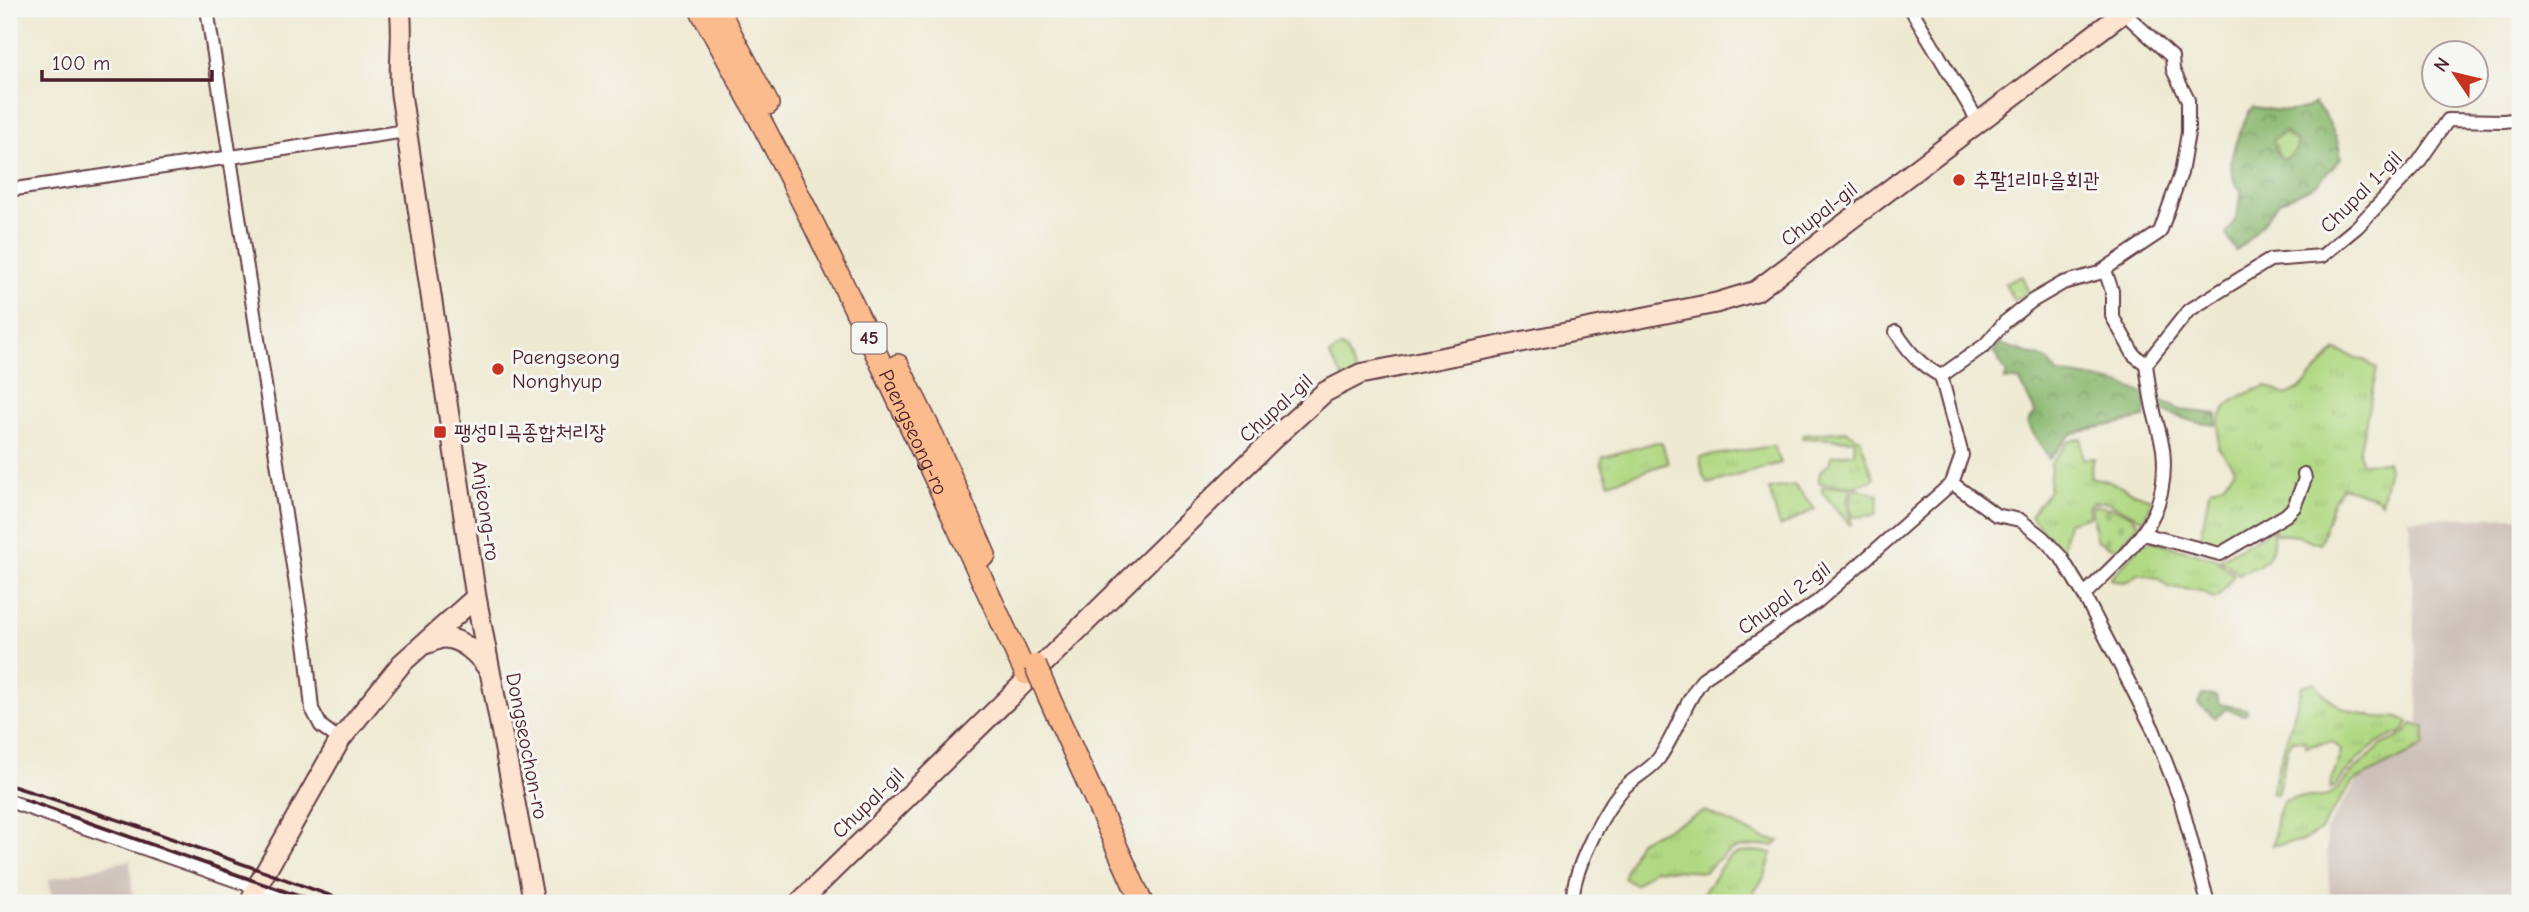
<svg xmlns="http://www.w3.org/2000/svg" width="2529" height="912" viewBox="0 0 2529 912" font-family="'Comic Neue','Poor Story',sans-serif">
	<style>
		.industrial { fill: #cec1ba }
		.grass { fill: url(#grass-tufts); stroke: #7e7c57; stroke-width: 2 }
		.forest { fill: url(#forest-crowns); stroke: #6b6c4e; stroke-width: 2 }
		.cemetery { fill: url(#cemetery-stones); stroke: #7e7c57; stroke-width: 2 }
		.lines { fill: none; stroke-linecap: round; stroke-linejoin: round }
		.street-casing { stroke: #633d44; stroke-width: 16 }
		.secondary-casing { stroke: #633d44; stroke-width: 23 }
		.primary-casing { stroke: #633d44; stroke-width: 24 }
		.street { stroke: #fff; stroke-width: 12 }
		.secondary { stroke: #fde4d1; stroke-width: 19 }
		.primary { stroke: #fbbb8d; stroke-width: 21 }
		.rail { stroke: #4a1f2b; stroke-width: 3.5 }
		.primary-bridge-casing { stroke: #633d44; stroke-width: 24; stroke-linecap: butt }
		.primary-bridge { stroke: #fbbb8d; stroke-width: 21 }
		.poi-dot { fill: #c8321e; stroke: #f6f6f2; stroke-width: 2.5 }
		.labels { text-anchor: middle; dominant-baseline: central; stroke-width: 6; stroke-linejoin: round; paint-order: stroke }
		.shield { fill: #f6f6f2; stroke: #7e6067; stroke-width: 2 }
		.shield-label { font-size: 19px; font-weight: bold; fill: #4a1f2b }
		.poi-label { font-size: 21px; fill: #4a1f2b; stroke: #f6f6f2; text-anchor: start }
		.street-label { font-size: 21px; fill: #4a1f2b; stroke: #f6f6f2 }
	</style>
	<defs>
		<pattern id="grass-tufts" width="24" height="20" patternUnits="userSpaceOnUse" patternTransform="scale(1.75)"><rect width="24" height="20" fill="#b1d983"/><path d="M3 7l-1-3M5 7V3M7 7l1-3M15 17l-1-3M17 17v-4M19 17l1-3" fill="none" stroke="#9aba71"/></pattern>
		<pattern id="forest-crowns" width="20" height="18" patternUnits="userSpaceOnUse" patternTransform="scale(1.75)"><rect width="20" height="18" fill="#8cb971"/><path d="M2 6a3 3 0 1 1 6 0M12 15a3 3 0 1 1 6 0" fill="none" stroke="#74965d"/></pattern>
		<pattern id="cemetery-stones" width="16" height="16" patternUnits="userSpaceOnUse" patternTransform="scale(1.75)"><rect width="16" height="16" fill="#b1d983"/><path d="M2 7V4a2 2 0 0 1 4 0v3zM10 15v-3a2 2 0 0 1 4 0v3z" fill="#9aba71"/></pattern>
	</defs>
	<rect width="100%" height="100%" fill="#f6f6f2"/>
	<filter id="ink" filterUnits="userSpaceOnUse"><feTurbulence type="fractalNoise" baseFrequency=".0143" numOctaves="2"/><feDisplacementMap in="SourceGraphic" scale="14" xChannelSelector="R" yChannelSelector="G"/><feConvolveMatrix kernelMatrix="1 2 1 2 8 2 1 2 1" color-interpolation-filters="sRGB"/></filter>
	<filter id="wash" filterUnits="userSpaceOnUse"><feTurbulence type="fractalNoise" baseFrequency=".00686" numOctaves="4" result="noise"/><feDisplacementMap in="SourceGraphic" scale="28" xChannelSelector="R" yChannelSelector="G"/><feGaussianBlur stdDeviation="1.57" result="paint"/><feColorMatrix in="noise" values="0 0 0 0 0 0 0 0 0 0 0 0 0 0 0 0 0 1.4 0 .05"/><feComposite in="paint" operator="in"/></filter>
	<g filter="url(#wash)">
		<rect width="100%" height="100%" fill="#eee9d1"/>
		<path class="industrial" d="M2520 517V903H2330L2326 830 2360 777 2420 743 2409 519Z
			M130 860 133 903H52L49 879Z"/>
		<path class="grass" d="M2022 276 2029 293 2013 300 2005 283Z
			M1341 347 1345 349 1357 374 1345 380 1329 355Z
			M2336 350 2366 361 2377 369 2359 453 2361 463 2387 462 2389 469 2381 502 2376 497 2342 487 2333 502 2320 544 2298 536 2276 534 2274 526 2220 547 2200 542 2209 492 2212 488C2224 486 2228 479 2235 469L2218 447C2219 438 2218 427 2220 418 2225 399 2252 391 2267 386L2286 395 2300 389Z
			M1846 431 1860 439 1874 479 1857 486 1823 484 1819 482 1820 472 1829 464 1831 456 1854 453 1855 440 1802 438 1803 435Z
			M2081 438 2083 459 2094 458 2090 477 2107 481 2152 500 2144 520 2107 502H2092L2088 507 2090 516 2068 522 2062 551 2030 516 2049 491 2051 464 2068 442Z
			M1657 442 1662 443 1668 463 1609 483 1601 462 1603 457Z
			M1773 446 1781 463 1708 484 1703 476 1700 457Z
			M1794 485 1815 509 1780 527 1769 489Z
			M1822 487H1853C1844 500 1847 509 1852 523L1850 525 1822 492Z
			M1856 488 1879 495 1876 515 1853 517C1849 505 1848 498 1856 488Z
			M2273 529C2276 559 2264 565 2239 574L2220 559Z
			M2153 541 2216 559 2234 575 2220 595 2214 599 2202 591 2168 587 2158 578 2137 574C2128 584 2122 583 2110 579L2142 544Z
			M2315 682C2327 704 2352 714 2376 717 2391 719 2394 714 2408 722L2403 732C2372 741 2354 762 2335 787L2330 788 2341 750 2333 742 2306 746V741L2293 739 2288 748 2277 794 2271 793 2302 686Z
			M2412 724 2425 727 2424 746 2353 782 2319 831 2302 841 2273 845 2277 815 2284 801 2296 797H2324L2338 789 2352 772 2382 745 2404 735Z
			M1705 811 1765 839 1779 841 1774 846C1740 845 1729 846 1705 872L1654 869 1635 885 1624 878 1626 869 1639 841Z
			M1751 851 1772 853 1765 876 1750 898 1749 903 1718 901 1698 903C1701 895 1705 891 1710 884 1726 862 1720 856 1751 851Z"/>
		<path class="forest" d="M2314 103C2329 118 2338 138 2341 158L2316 185 2279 202 2254 234 2236 251 2226 234C2237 221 2241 207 2241 190 2219 170 2239 135 2249 112L2253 107C2271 109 2300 117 2314 103Z
			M2000 344 2046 359 2058 374C2078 375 2133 383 2146 397L2145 418 2085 430 2070 435 2049 459 2027 423 2035 412 2020 381 2012 379 2004 380 2007 374 1993 351Z
			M2158 399 2180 410 2217 414 2216 425 2199 423 2159 410Z
			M2202 695 2216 696 2219 704 2246 709 2247 713 2244 715 2226 709 2215 718 2198 704Z"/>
		<path class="cemetery" d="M2285 133 2297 142 2296 150 2287 158H2281L2275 149 2273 139Z
			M2091 506C2106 506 2131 510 2139 524L2118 548 2107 546 2096 539Z"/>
	</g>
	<g filter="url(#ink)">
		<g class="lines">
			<g class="street-casing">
				<path id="street" d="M207 9 306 650 312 709 321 726 340 740
					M1911 9 1978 121
					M9 190 406 131
					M2105 270 2112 291V316L2134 355 2146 364 2188 311 2270 260 2322 256 2357 227 2418 163 2448 120 2504 121 2520 119
					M2146 364C2148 380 2150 396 2154 412 2157 424 2161 437 2163 449 2171 520 2130 549 2084 595L2153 729 2180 799 2208 903
					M1941 376 1985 345 2005 322 2032 301 2063 283 2099 273 2160 232 2181 173 2188 133V100L2173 70 2172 57 2123 12
					M1952 483 1996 515 2020 520 2042 537 2061 557 2084 595
					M2143 534 2220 554 2286 515 2294 507 2305 479 2304 474
					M9 801 300 903
					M1573 903C1570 875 1603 812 1622 790 1632 778 1650 771 1659 758 1677 733 1684 702 1704 678L1817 602 1952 483 1962 455 1941 376C1920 365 1909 352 1896 332"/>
			</g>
			<g class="secondary-casing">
				<path id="secondary" d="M400 9C404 37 398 65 401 94L476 597 534 903
					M425 644C430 643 437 639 442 638 462 637 481 657 490 672
					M250 903 257 887 340 740 402 663 476 597
					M799 903 1273 439 1325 392 1360 374 1716 303 1756 291 2128 9"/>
			</g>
			<g class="primary-casing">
				<g id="primary">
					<path id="s1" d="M700 9C821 224 921 450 1026 674"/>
					<path d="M718 9 768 104"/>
					<path d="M898 365 933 436 985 555"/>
					<path d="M1048 695 1142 903"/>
				</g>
			</g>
			<use href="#street" class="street"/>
			<use href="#secondary" class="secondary"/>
			<use href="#primary" class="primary"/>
			<path class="rail" d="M9 785 134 825 351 903
				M25 800 317 903"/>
			<g class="primary-bridge-casing">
				<path id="primary-bridge" d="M1035 665 1048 695"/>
			</g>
			<use href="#primary-bridge" class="primary-bridge"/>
		</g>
	</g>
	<g class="poi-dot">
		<circle cx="1959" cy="180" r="7"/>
		<circle cx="498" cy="369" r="7"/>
		<rect x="433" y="425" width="14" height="14" rx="3.5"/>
	</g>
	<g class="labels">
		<rect class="shield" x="851.5" y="322.5" width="35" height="31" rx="5"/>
		<g class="shield-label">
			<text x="869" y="338">45</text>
		</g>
		<g class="poi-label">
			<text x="1973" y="180">추팔1리마을회관</text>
			<text x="512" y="357">Paengseong<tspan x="512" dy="24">Nonghyup</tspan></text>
			<text x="454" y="432">팽성미곡종합처리장</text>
		</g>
		<g class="street-label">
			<text transform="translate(2361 192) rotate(-45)">Chupal 1-gil</text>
			<text transform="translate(1819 214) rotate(-38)">Chupal-gil</text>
			<text transform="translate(1276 408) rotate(-42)">Chupal-gil</text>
			<text stroke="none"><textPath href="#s1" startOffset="474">Paengseong-ro</textPath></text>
			<text transform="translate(486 511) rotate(82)">Anjeong-ro</text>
			<text transform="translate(1784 598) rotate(-36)">Chupal 2-gil</text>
			<text transform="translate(527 746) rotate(79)">Dongseochon-ro</text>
			<text transform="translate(868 803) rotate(-44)">Chupal-gil</text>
		</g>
	</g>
	<rect width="2529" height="912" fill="none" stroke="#f6f6f2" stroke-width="35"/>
	<g transform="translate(2455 74) rotate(305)"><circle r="33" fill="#f6f6f2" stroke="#b1a0a2" stroke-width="2"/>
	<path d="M0-5L12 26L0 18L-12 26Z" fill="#c8321e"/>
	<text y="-10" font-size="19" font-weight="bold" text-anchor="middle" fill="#4a1f2b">N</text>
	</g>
	<path d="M42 70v10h170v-10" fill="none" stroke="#4a1f2b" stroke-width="3.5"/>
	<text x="52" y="70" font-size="21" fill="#4a1f2b" stroke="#f6f6f2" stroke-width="5" paint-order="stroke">100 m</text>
</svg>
